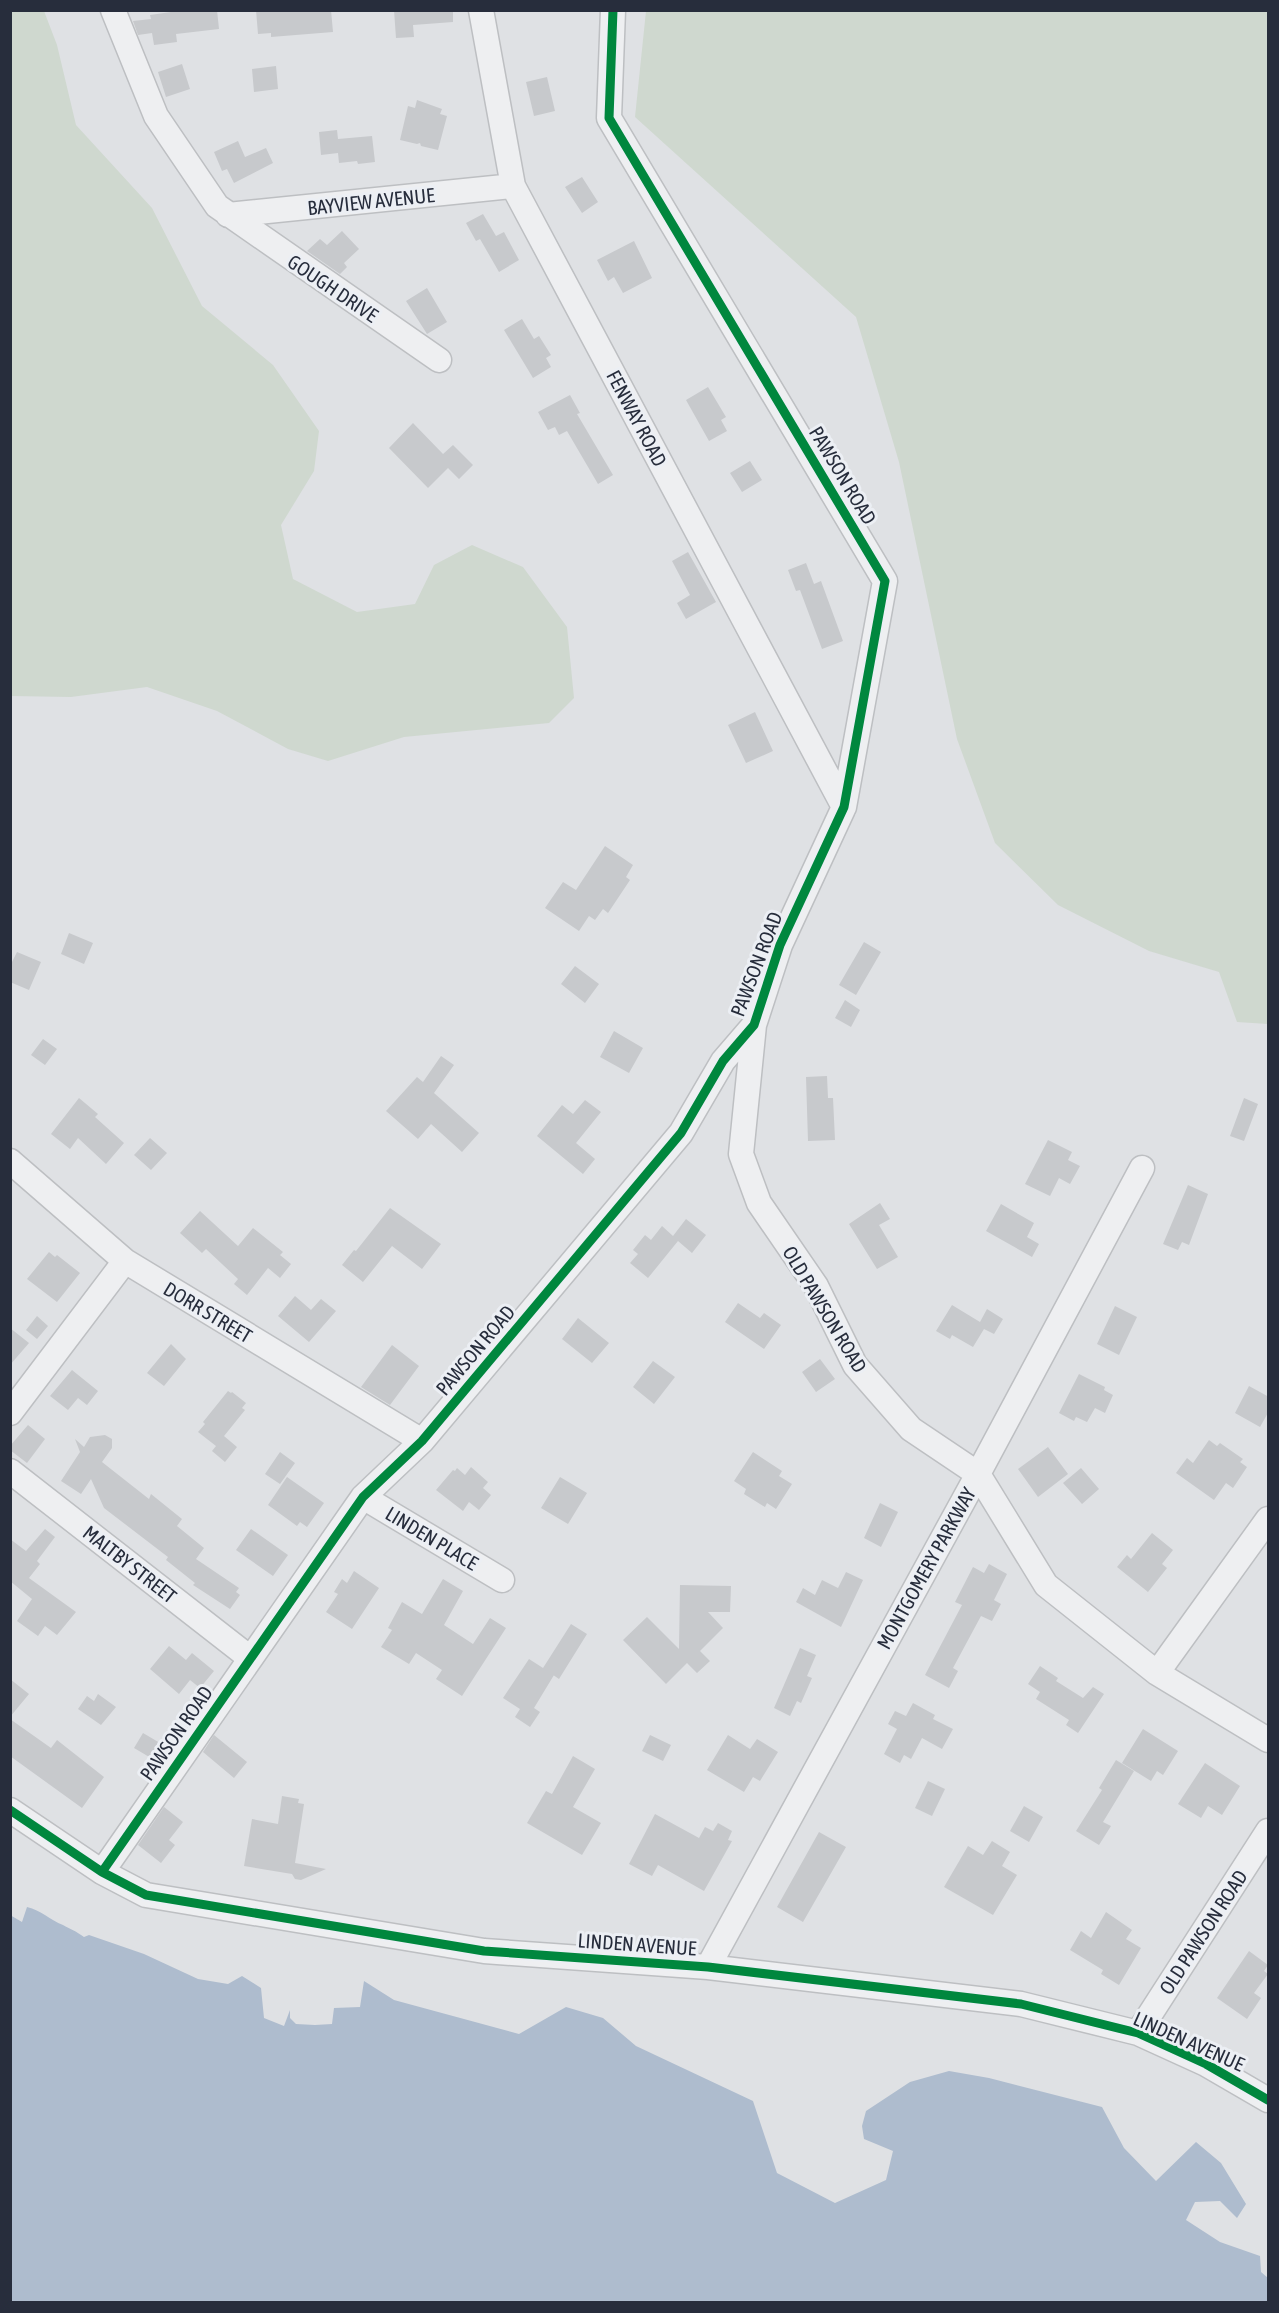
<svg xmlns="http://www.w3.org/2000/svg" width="1279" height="2313" viewBox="0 0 1279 2313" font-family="'Asap Condensed',sans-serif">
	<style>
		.green { fill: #cfd8cf }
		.water { fill: #aebcce }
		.building { fill: #c7c9cc }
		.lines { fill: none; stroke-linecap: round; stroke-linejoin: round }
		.minor-casing { stroke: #bdbfc2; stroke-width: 27 }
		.minor { stroke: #eeeff1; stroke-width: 24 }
		.cycleway-casing { stroke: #eceff4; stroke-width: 13 }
		.cycleway { stroke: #00873e; stroke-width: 9 }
		.labels { text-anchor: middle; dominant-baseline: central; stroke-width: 6; stroke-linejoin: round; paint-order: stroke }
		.street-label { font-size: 20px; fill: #272d3c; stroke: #eceff4 }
	</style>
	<rect width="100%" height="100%" fill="#dfe1e4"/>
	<path class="green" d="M11 10 44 11 57 45 76 125 152 208 202 306 273 365 319 431 314 471 281 525 293 579 357 612 415 604 434 565 472 545 523 567 567 627 574 698 549 723 404 737 328 761 288 749 217 711 147 687 71 697 11 696Z
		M646 11H1268V1024L1237 1022 1219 972 1149 951 1058 905 995 843 957 739 899 462 856 317 635 117Z"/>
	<path class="water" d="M27 1907C41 1910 50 1920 63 1925 70 1929 76 1931 84 1937L89 1935 144 1954 198 1979 228 1984 242 1976 261 1988 264 2018 284 2026 290 2010V2018L296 2024 315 2025 332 2024 334 2008 360 2007 364 1981 394 2000 519 2034 566 2007 603 2018 636 2046 753 2101 777 2173 835 2203 886 2180 893 2151 864 2139 862 2126 866 2111 910 2082 949 2071 989 2078 1102 2107 1124 2148 1156 2181 1196 2142 1221 2163 1246 2204 1237 2218 1220 2201 1195 2202 1186 2220 1220 2242 1260 2256 1261 2272 1268 2278V2302H11L10 1915 22 1922Z"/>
	<path class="building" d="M185 10H217L219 29 176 34 177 42 154 45 152 33 138 35 133 21 151 19 150 15Z
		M256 10H331L333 32 271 37V33L258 34Z
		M394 10H453V22L413 25 414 37 396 38Z
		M182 64 190 89 166 97 158 72Z
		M276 66 278 89 254 92 252 69Z
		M547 77 555 111 534 116 526 82Z
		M417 100 442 109 440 114 447 116 438 150 421 146 420 143 417 144 400 140 408 106 415 108Z
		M337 130 338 139 372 136 375 162 358 164 357 161 339 163 338 153 321 155 319 132Z
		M238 141 245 157 266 148 273 163 234 183 227 169 222 171 214 152Z
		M582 177 598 202 582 213 565 187Z
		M483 214 496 236 504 232 519 260 499 272 480 239 476 241 466 223Z
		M342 231 359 249 344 263 347 267 340 274 307 251 320 239 327 245Z
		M634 241 652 278 623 293 614 277 608 281 597 260Z
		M427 288 447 322 427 334 406 301Z
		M522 319 534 339 539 336 551 355 546 358 551 367 533 378 504 330Z
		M708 387 726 417 721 420 727 431 709 441 686 400Z
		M570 395 580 413 577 414 613 475 598 484 567 431 559 435 555 427 548 430 538 412Z
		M413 423 443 454 453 445 473 465 459 479 448 468 428 488 389 448Z
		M750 461 762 480 742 492 730 473Z
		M688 552 716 602 686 619 677 603 690 595 672 561Z
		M806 563 814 584 821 581 843 641 822 649 800 590 796 591 788 570Z
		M755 712 773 751 746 763 728 725Z
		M605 846 633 865 626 877 630 880 608 913 603 909 595 920 589 916 579 931 545 908 563 882 576 890Z
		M69 933 93 943 84 964 61 954Z
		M864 942 881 952 856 995 839 985Z
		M17 952 41 962 29 990 10 982V966Z
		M575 966 599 984 585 1003 561 984Z
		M845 1000 860 1010 851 1027 835 1018Z
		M614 1031 643 1048 629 1073 600 1057Z
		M43 1039 57 1049 45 1065 31 1055Z
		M441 1056 454 1065 434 1093 479 1133 462 1152 431 1124 418 1139 386 1111 417 1077 423 1082Z
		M827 1076 828 1098H833L835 1140 808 1141 806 1077Z
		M79 1098 98 1114 95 1117 124 1143 106 1164 78 1138 70 1149 51 1134Z
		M1244 1098 1258 1104 1244 1141 1230 1136Z
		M585 1100 601 1112 576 1143 595 1159 583 1174 537 1136 562 1105 573 1114Z
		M150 1138 167 1153 151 1170 134 1155Z
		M1048 1140 1072 1152 1068 1160 1080 1166 1070 1184 1059 1178 1050 1196 1025 1184Z
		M1188 1185 1208 1194 1189 1245 1182 1242 1178 1250 1163 1244Z
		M880 1203 890 1219 879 1225 898 1257 877 1269 849 1224Z
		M1001 1204 1034 1223 1027 1237 1039 1244 1032 1257 986 1231Z
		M390 1208 441 1244 422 1269 392 1246 363 1282 342 1265 354 1250 356 1251Z
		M200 1211 238 1246 253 1228 283 1252 280 1255 291 1264 280 1278 268 1268 247 1295 234 1284 238 1279 206 1249 202 1253 180 1233Z
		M686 1219 706 1235 692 1253 678 1241 648 1278 630 1263 638 1254 633 1250 645 1235 651 1240 662 1226 673 1236Z
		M49 1252 55 1257 57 1255 80 1273 57 1302 27 1279Z
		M295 1296 311 1310 321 1299 336 1311 309 1342 278 1316Z
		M738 1303 760 1318 764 1313 781 1325 764 1349 725 1322Z
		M952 1305 980 1322 987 1309 1003 1319 994 1334 984 1329 973 1347 952 1335 950 1339 936 1331Z
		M1115 1306 1137 1317 1119 1355 1097 1344Z
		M37 1316 48 1326 37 1339 26 1330Z
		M578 1318 609 1343 592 1363 562 1339Z
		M10 1328 29 1343 10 1365Z
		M171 1344 186 1359 164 1386 147 1373Z
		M392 1345 419 1366 390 1405 361 1387Z
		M820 1359 835 1379 816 1392 802 1372Z
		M653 1361 675 1377 654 1404 633 1387Z
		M72 1370 98 1391 87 1405 78 1398 68 1410 50 1396Z
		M1079 1374 1105 1387 1104 1390 1113 1395 1105 1413 1095 1408 1087 1422 1076 1417 1074 1421 1059 1413Z
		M1249 1386 1269 1397V1411L1260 1427 1235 1413Z
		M228 1391 231 1393 232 1392 246 1403 242 1408 245 1410 216 1446 198 1432 205 1424 203 1422Z
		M28 1425 45 1439 27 1463 10 1450V1446Z
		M105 1435 112 1439V1448L102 1462 149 1499 151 1494 182 1519 177 1526 204 1548 196 1559 239 1588 236 1592 240 1595 230 1609 193 1585 195 1583 166 1560 168 1557 104 1508 91 1479 81 1494 61 1481 80 1452 75 1439 84 1447 90 1437Z
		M224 1436 237 1447 225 1462 212 1451Z
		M1209 1440 1217 1446 1220 1443 1243 1459 1240 1462 1247 1467 1233 1488 1226 1483 1214 1500 1176 1473 1187 1458 1193 1463Z
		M1048 1447 1068 1474 1038 1497 1018 1469Z
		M280 1452 295 1463 280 1484 265 1474Z
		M753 1452 782 1471 779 1476 792 1484 776 1509 767 1503 765 1507 744 1494 746 1489 734 1481Z
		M471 1467 488 1482 483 1488 491 1495 479 1510 469 1502 463 1511 436 1490 453 1470 455 1471 457 1468 465 1475Z
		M1081 1468 1099 1489 1082 1504 1063 1483Z
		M287 1477 324 1503 307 1527 300 1522 297 1526 268 1505Z
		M560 1477 587 1493 568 1524 541 1508Z
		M880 1503 898 1512 881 1547 864 1538Z
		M45 1529 55 1537 37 1561 40 1564 29 1578 76 1612 57 1635 45 1626 38 1636 17 1621 32 1599 10 1581V1539L26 1551Z
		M251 1529 288 1555 273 1576 236 1550Z
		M1152 1533 1173 1550 1162 1564 1167 1568 1148 1592 1117 1567 1127 1555 1131 1559Z
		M989 1564 1007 1574 994 1600 1001 1604 992 1621 981 1616 953 1668 958 1671 949 1688 925 1675 962 1605 955 1602 973 1567 984 1573Z
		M354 1571 379 1588 352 1629 326 1612 338 1594 334 1592 342 1579 347 1583Z
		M846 1572 863 1580 841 1627 796 1602 803 1588 815 1595 822 1580 838 1588Z
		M443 1579 463 1591 444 1625 473 1644 490 1618 506 1628 462 1696 436 1679 442 1670 416 1653 409 1664 381 1647 392 1630 388 1628 402 1602 422 1614Z
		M680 1585 731 1586 730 1612H708L723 1628 700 1651 710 1661 697 1673 687 1663 666 1684 623 1640 647 1617 679 1649Z
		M571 1624 587 1634 559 1679 543 1668Z
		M169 1646 186 1660 192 1653 214 1671 200 1688 190 1680 179 1694 150 1669Z
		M800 1648 816 1655 807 1676 812 1678 801 1703 797 1701 790 1716 774 1708Z
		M529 1659 554 1675 534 1708 540 1712 530 1727 515 1717 520 1709 503 1698Z
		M1040 1666 1058 1678 1056 1681 1083 1698 1093 1687 1104 1694 1078 1733 1066 1725 1069 1720 1036 1699 1040 1692 1028 1684Z
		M10 1679 29 1694 10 1717Z
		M98 1694 116 1707 101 1725 78 1709 87 1696 94 1701Z
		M913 1703 935 1715 933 1719 953 1729 942 1749 922 1738 911 1759 904 1755 900 1763 884 1754 897 1729 888 1724 895 1711 906 1716Z
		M10 1719 51 1748 57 1740 104 1777 82 1808 10 1756Z
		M1143 1729 1178 1751 1163 1775 1157 1771 1151 1781 1122 1763Z
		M143 1733 160 1743 151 1758 134 1748Z
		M214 1735 247 1762 234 1778 203 1752Z
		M650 1735 671 1745 663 1761 642 1751Z
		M728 1735 750 1749 757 1739 778 1752 760 1781 753 1777 744 1792 707 1770Z
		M573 1756 595 1769 573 1807 601 1823 582 1855 527 1823 546 1791 552 1794Z
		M1116 1760 1134 1771 1103 1822 1111 1826 1099 1845 1076 1831 1102 1790 1099 1788Z
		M1205 1763 1240 1786 1222 1815 1208 1806 1201 1818 1178 1804Z
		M928 1781 945 1789 932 1816 915 1808Z
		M282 1796 299 1799 298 1803 304 1804 295 1863 326 1869 301 1880 295 1879 292 1874 244 1866 252 1819 278 1824Z
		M1024 1806 1043 1817 1029 1842 1010 1831Z
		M164 1807 183 1822 169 1840 175 1845 161 1863 138 1845Z
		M655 1814 699 1838 705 1827 713 1831 718 1823 732 1831 728 1840 732 1841 704 1891 658 1865 652 1876 629 1864Z
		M819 1832 846 1847 803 1922 777 1907Z
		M992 1841 1010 1852 1002 1866 1017 1875 993 1915 944 1887 968 1846 983 1855Z
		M1106 1912 1132 1930 1126 1939 1141 1948 1119 1985 1101 1974 1103 1970 1070 1950 1081 1931 1091 1938Z
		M1249 1951 1268 1965 1264 1971 1268 1974 1254 1993 1261 1998 1247 2019 1217 1998Z"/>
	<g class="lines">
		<g class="minor-casing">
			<path id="minor" d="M113 10 156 116 217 206 439 360
				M481 10 513 186 844 807
				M228 215 513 186
				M754 1025 741 1154 759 1203 816 1286 855 1365 911 1429 978 1474 1046 1585 1157 1673 1268 1740
				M10 1161 125 1261 422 1441
				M10 1413 125 1261
				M10 1471 250 1658
				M363 1497 502 1580
				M1157 1673 1268 1519
				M10 1810 102 1872 146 1895 484 1951 708 1967 1021 2004 1138 2033 1206 2064 1268 2100
				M102 1872 363 1497 422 1441 681 1133 723 1061 754 1025 780 945 844 807 885 581 609 118 613 10
				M708 1967 978 1474 1142 1168
				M1138 2033 1268 1831"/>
		</g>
		<use href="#minor" class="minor"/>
		<g class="cycleway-casing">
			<path id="cycleway" d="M10 1810 102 1872 146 1895 484 1951 708 1967 1021 2004 1138 2033 1206 2064 1268 2100
				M102 1872 363 1497 422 1441 681 1133 723 1061 754 1025 780 945 844 807 885 581 609 118 613 10"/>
		</g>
		<use href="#cycleway" class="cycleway"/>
	</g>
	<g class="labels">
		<g class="street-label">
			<text transform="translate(371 201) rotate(-6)">BAYVIEW AVENUE</text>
			<text transform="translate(333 288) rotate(34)">GOUGH DRIVE</text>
			<text transform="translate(637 418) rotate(62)">FENWAY ROAD</text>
			<text transform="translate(843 475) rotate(59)">PAWSON ROAD</text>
			<text transform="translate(756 964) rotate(-69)">PAWSON ROAD</text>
			<text transform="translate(825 1309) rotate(59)">OLD PAWSON ROAD</text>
			<text transform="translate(208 1312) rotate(31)">DORR STREET</text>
			<text transform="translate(475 1350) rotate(-50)">PAWSON ROAD</text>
			<text transform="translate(432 1538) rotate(31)">LINDEN PLACE</text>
			<text transform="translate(130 1564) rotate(38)">MALTBY STREET</text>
			<text transform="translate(926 1568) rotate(-61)">MONTGOMERY PARKWAY</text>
			<text transform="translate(176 1733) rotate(-55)">PAWSON ROAD</text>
			<text transform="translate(1203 1932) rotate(-57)">OLD PAWSON ROAD</text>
			<text transform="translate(637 1944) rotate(4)">LINDEN AVENUE</text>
			<text transform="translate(1189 2041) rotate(24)">LINDEN AVENUE</text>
		</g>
	</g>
	<rect width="1279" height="2313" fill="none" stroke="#272d3c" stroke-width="24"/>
</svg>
